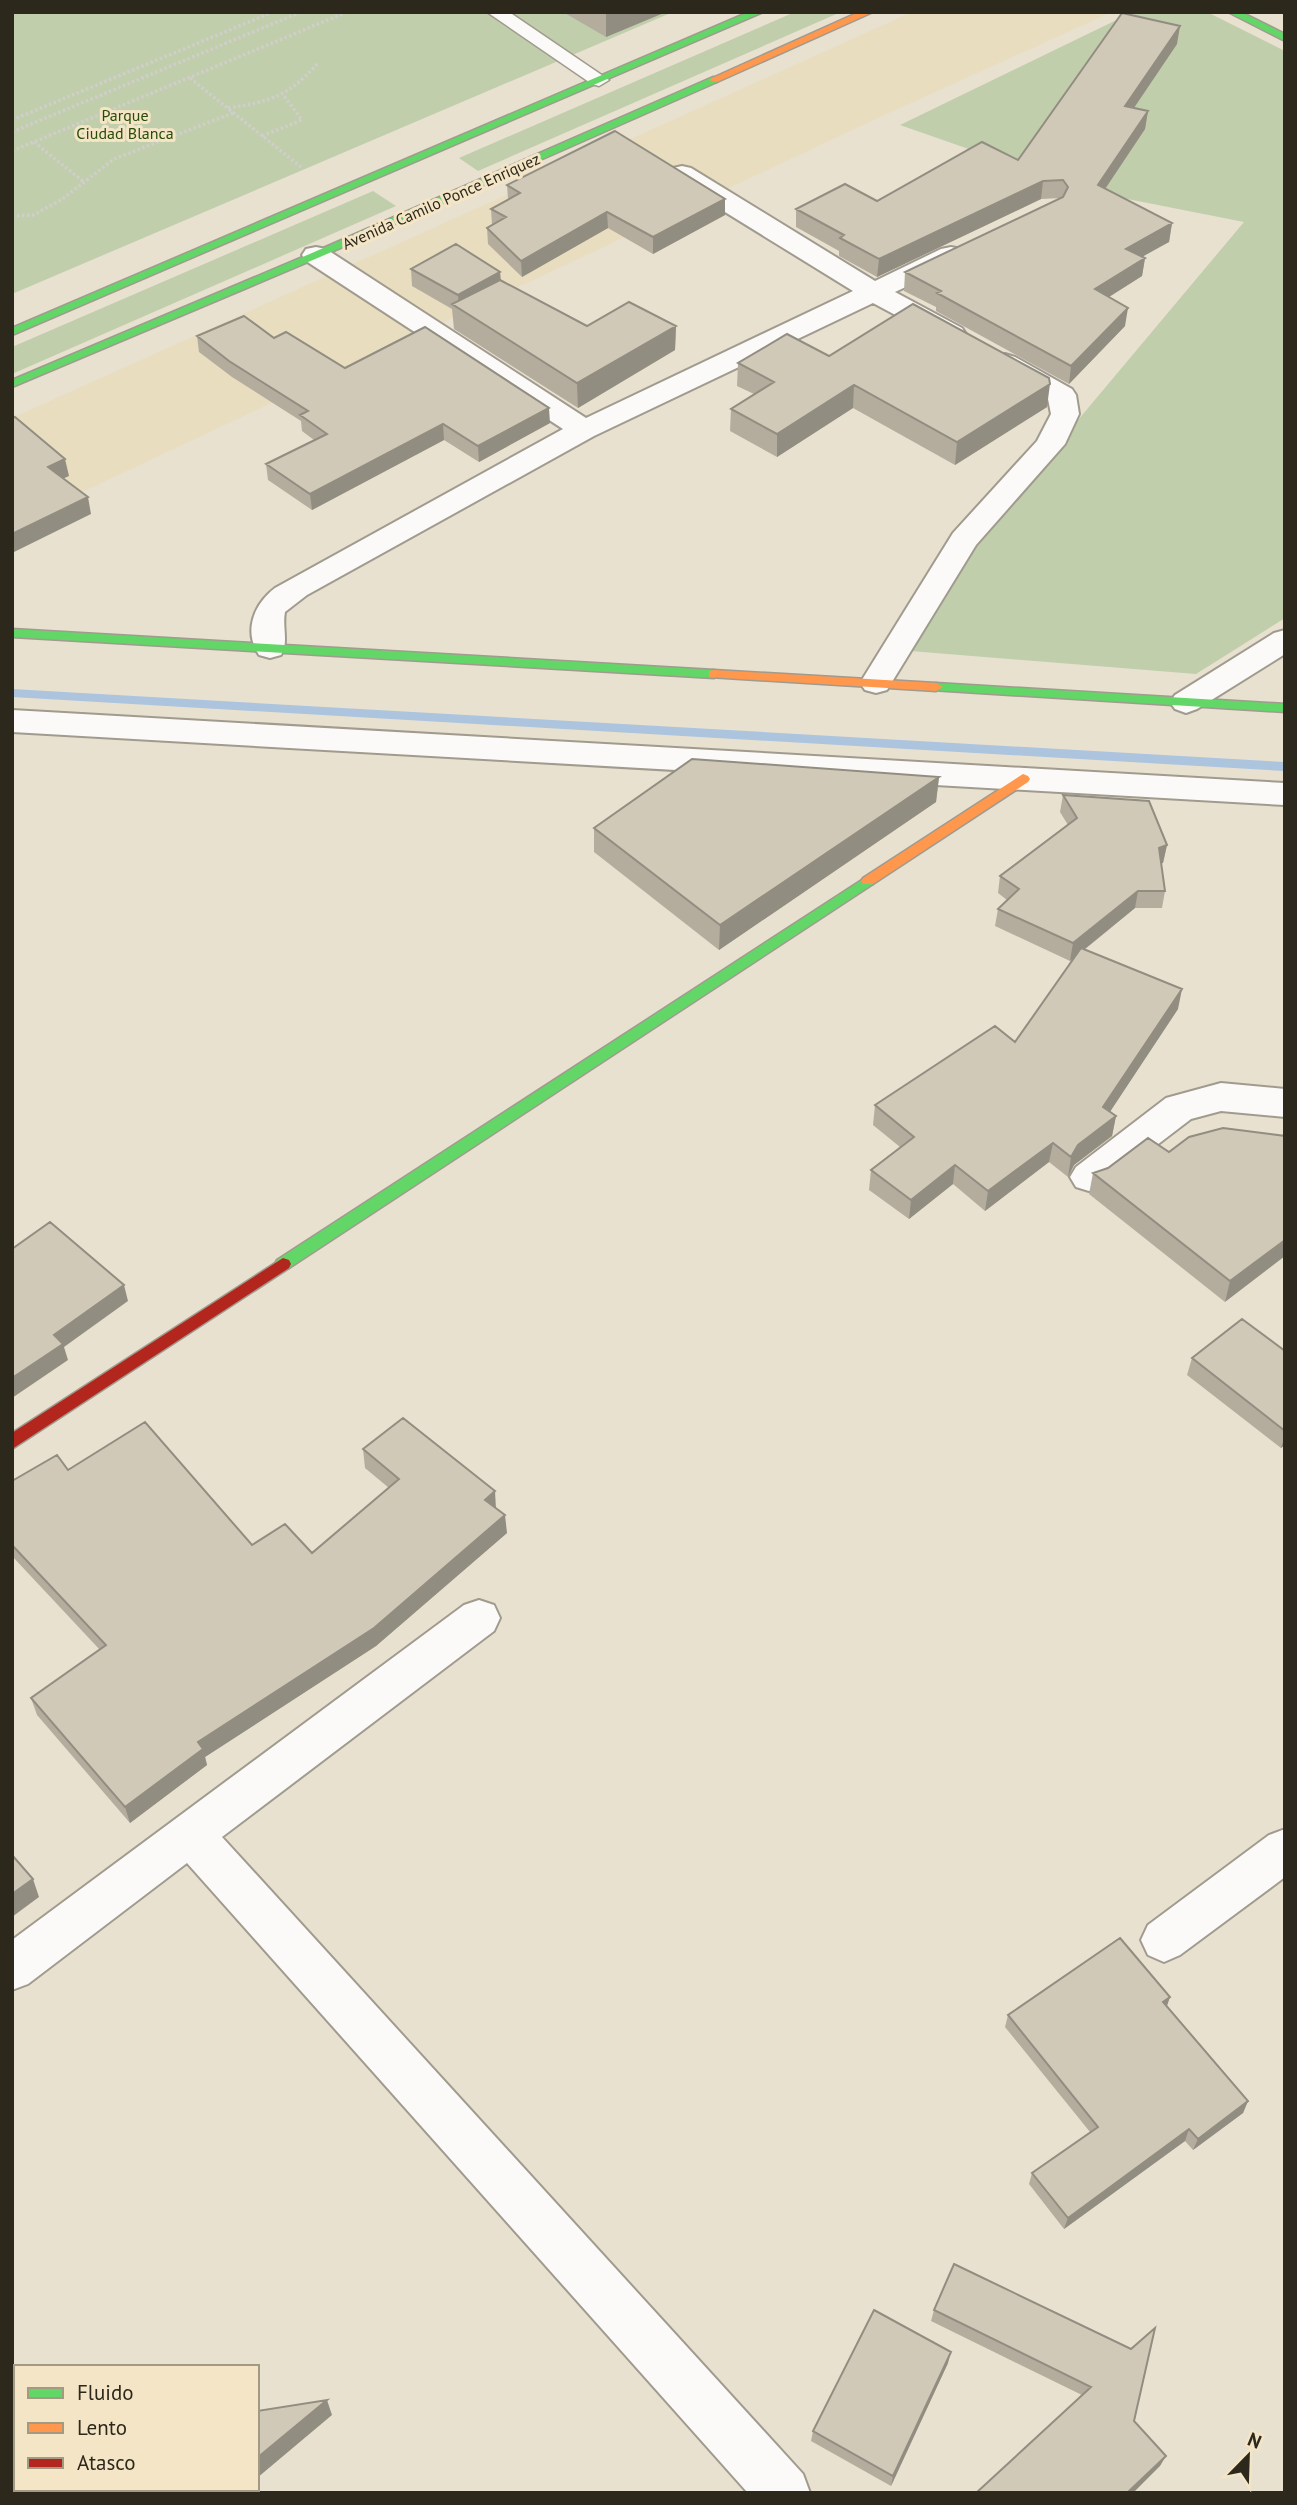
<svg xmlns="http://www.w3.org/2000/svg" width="1297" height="2505" viewBox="0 0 1297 2505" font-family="'PT Sans',sans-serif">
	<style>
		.built { fill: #e9ddc0 }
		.green { fill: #c0ceac }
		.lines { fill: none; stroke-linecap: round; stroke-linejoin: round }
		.stream { fill: #acc4dd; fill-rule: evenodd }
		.lane-casing { stroke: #a09b8e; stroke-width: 3 }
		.street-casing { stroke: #a09b8e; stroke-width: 4 }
		.fast-casing { stroke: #a09b8e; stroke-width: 3 }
		.slow-casing { stroke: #a09b8e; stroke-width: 3 }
		.jam-casing { stroke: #a09b8e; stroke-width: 3 }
		.path { stroke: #d0cec9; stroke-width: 3.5; stroke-dasharray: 2.5 2.5; stroke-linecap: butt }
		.lane { fill: #fcfaf8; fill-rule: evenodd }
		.street { fill: #fcfaf8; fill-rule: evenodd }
		.fast { fill: #63d668; fill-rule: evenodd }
		.slow { fill: #ff974d; fill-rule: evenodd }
		.jam { fill: #b3261e; fill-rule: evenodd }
		.wall { fill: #b4ad9e }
		.shaded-wall { fill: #928d81 }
		.building { fill: #d1c9b8; stroke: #928d81; stroke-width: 2 }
		.labels { text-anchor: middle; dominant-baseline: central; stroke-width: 6; stroke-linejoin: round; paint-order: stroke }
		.far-park-label { font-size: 16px; fill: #274c06; stroke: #f3e5c6 }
		.far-street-label { font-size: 16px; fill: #2d281c; stroke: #f3e5c6 }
	</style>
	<rect width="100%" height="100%" fill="#e8e1d0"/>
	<path class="built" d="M912 12H1112L878 118 12 525V418Z"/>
	<path class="green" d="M12 12H673L12 294Z
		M795 12H841L478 171 459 158Z
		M1133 12H1207L1285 51V618L1196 674 886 649 1244 222 1092 192 900 125Z
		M373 191 396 206 12 374V347Z"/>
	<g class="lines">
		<path class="stream" d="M12 689 1285 762V771L12 697Z"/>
		<g class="lane-casing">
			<path id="lane" d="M487 12H509L609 80 599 86 592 84Z"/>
		</g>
		<g class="street-casing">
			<path id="street" d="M682 166 691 168 875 281 941 249 951 247 961 249 965 255 961 261 895 292 962 328 966 334 962 340 952 342 942 340 873 303 594 436 307 595 285 612C282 627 289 643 281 655L270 658 259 655C243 631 254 604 275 588L563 429 306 261 302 255 306 249 316 247 326 249 586 418 853 291 673 180 669 174 673 168Z
				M1005 354 1015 357 1072 389 1076 395 1079 414 1065 444 976 545 887 690 876 693 865 690 860 683 953 533 1037 441 1051 414 1048 399 995 369 991 363 995 357Z
				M1285 630V654L1197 709 1186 713 1175 709 1170 702 1175 695 1274 633Z
				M12 710 1285 783V805L12 732Z
				M1221 1083 1285 1089V1117L1221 1111 1191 1119 1102 1187 1089 1191 1076 1187 1070 1177 1076 1167 1166 1098Z
				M479 1600 494 1605 500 1618 494 1631 222 1837 803 2474 810 2493H748L187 1863 28 1984 12 1990V1940L464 1605Z
				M1285 1829V1877L1180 1955 1164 1962 1148 1955 1141 1940 1148 1925 1269 1835Z"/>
		</g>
		<g class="fast-casing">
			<path id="fast" d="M749 12H763L12 335V328Z
				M1228 12H1241L1285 34V41Z
				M713 77 717 78V82L320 257 12 387V380L312 253Z
				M12 629 714 670 721 674 714 678 12 637Z
				M936 683 1285 704V712L931 690 929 687Z
				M868 876 875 881 873 884 289 1268H277L275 1264 277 1260Z"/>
		</g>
		<g class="slow-casing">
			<path id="slow" d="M859 12H873L717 82 708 80Z
				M714 670 936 683 943 687 936 691 709 677V671Z
				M1023 774 1028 776 1030 779 1028 782 873 884H863L861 881 863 878Z"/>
		</g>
		<g class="jam-casing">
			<path id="jam" d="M283 1258 289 1260 291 1264 289 1268 12 1449V1433Z"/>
		</g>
		<path class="path" d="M190 78 301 167
			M228 108C269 102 289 96 317 64
			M12 120 273 12
			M12 132 301 12
			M262 136 302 120 284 96
			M34 142 84 182
			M12 151 347 12
			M12 216 33 215 61 200 114 159 233 113"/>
		<use href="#lane" class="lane"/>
		<use href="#street" class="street"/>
		<use href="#fast" class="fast"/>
		<use href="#slow" class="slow"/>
		<use href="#jam" class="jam"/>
	</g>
	<path class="wall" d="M563 12H666L606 37Z
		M1177 44 1134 108 1148 111 1145 129 1105 189 1172 223 1169 242 1142 256 1145 258 1142 276 1109 297 1125 326 1069 384 936 311V307L904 291 905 272 1061 198 1041 199 877 277 839 256V251L796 227V209L877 201 1018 160Z
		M507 185 725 215 653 254 608 228 522 277 488 244 487 228 492 225 491 209 508 199Z
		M411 269 500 272 501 281 587 326H676L675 350 578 408 454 329 452 309 412 286Z
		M197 336 274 338 345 368 550 423 479 462 444 440 312 510 268 480 266 464 314 440 302 431 301 421 232 377 199 352Z
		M829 356 1047 407 955 465 853 408 777 457 730 431 731 409 754 394 737 386 738 363Z
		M939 777 936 802 719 950 594 852V828Z
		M1063 795 1167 845 1163 863H1161L1165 891 1162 908H1135L1084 950 1178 1009 1110 1111 1116 1116 1112 1136 1074 1165 1068 1177 1049 1162 985 1211 953 1184 909 1219 869 1190 871 1170 900 1147 873 1125 875 1105 1015 1042 1075 957 1070 961 995 926 998 909 1007 900 998 893 1000 876 1068 825 1060 812Z
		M1285 1136 1225 1302 1089 1194 1093 1173 1169 1152Z
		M1285 1351V1445L1281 1448 1187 1375 1192 1358Z
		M363 1449 496 1508 507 1533 376 1646 205 1757 207 1765 130 1823 37 1715 31 1698 100 1650 12 1556V1481L68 1470 252 1545 312 1553 389 1488 365 1468Z
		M1167 2006 1248 2101 1243 2113 1193 2150 1185 2141 1064 2229 1029 2184 1032 2173 1090 2132 1005 2027 1008 2015Z
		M954 2264 1134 2421 1160 2466 1082 2395 931 2321 934 2310Z
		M948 2363 891 2486 811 2441 813 2431Z"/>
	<path class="shaded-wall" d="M606 12H666L606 37Z
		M1180 26 1177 44 1123 124 1125 106Z
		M1148 111 1145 129 1095 204 1098 185Z
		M1043 181 1041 199 877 277 879 259Z
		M725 199V215L653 254V237Z
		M607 212 608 228 522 277 521 261Z
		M1172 223 1169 242 1124 267 1126 249Z
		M1145 258 1142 276 1093 307 1095 289Z
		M500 272 501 289 459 309 458 295Z
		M1128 308 1125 326 1069 384 1071 366Z
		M676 326 675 350 578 408 577 383Z
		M1050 384 1047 407 955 465 957 442Z
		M854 385 853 408 777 457V434Z
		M549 408 550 423 479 462 478 446Z
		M443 424 444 440 312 510 310 494Z
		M65 459 69 476 51 484 48 467Z
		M88 497 91 514 12 553V534Z
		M939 777 936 802 719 950 720 925Z
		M1167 845 1163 863 1156 865 1159 848Z
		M1138 891 1135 908 1070 961 1073 943Z
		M1182 989 1178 1009 1100 1127 1103 1107Z
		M1116 1116 1112 1136 1074 1165 1068 1177 1071 1157 1078 1145Z
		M1053 1143 1049 1162 985 1211 988 1191Z
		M955 1165 953 1184 909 1219 911 1200Z
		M1285 1240V1256L1225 1302 1230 1281Z
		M124 1285 128 1301 64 1347 68 1360 12 1398V1378L54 1335Z
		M1285 1436V1445L1281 1448Z
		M495 1491 496 1509 485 1500Z
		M505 1515 507 1533 376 1646 205 1757 207 1765 130 1823 125 1807 198 1742Z
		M33 1879 39 1897 12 1917V1894Z
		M1170 1997 1166 2009 1163 2002Z
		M1248 2101 1243 2113 1193 2150 1198 2139Z
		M1189 2129 1185 2141 1064 2229 1068 2218Z
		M951 2352 948 2363 891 2486 893 2476Z
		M327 2400 332 2415 257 2478V2458Z
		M1166 2456 1160 2466 1133 2493H1127Z
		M220 2489H244L239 2493H216Z"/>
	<path class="building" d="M1122 13 1180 26 1125 106 1148 111 1098 185 1172 223 1126 249 1145 258 1095 289 1128 308 1071 366 937 293 941 291 905 272 1063 197 1068 187 1063 180 1043 181 879 259 840 238 844 235 796 209 845 184 877 201 982 142 1018 160Z
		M615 131 725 199 653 237 607 212 521 261 487 228 506 217 491 209 520 193 507 185Z
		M456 244 500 272 458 295 411 269Z
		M500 280 587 326 629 302 676 326 577 383 452 304Z
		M913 304 1049 378 1050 384 957 442 854 385 777 434 731 409 774 382 738 363 787 334 829 356Z
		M244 316 274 338 286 332 345 368 425 327 549 408 478 446 443 424 310 494 266 464 327 434 300 415 308 411 229 361 197 336Z
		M15 417 65 459 48 467 88 497 12 534V418Z
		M692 759 939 777 720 925 594 828Z
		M1063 795 1149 801 1167 845 1159 848 1165 891H1138L1073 943 998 909 1019 889 1000 876 1077 818Z
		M1081 948 1182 989 1103 1107 1116 1116 1078 1145 1071 1157 1053 1143 988 1191 955 1165 911 1200 871 1170 914 1137 875 1105 995 1026 1015 1042Z
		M1223 1128 1285 1136V1240L1230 1281 1093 1173 1108 1168 1148 1138 1169 1152 1189 1137Z
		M50 1222 124 1285 54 1335 63 1344 12 1378V1249Z
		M1242 1319 1285 1351V1431L1192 1358Z
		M403 1418 495 1491 485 1500 505 1515 374 1628 198 1742 203 1749 125 1807 31 1698 106 1645 12 1545V1481L57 1455 68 1470 145 1422 252 1545 285 1524 312 1553 399 1479 363 1449Z
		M12 1855 33 1879 12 1894Z
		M1120 1938 1170 1997 1163 2002 1248 2101 1198 2139 1189 2129 1068 2218 1032 2173 1098 2127 1008 2015Z
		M954 2264 1131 2349 1155 2328 1134 2421 1166 2456 1127 2493H976L1091 2387 934 2310Z
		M874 2310 951 2352 893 2476 813 2431Z
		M327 2400 257 2458V2411Z
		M16 2448V2489H220L216 2493H12V2449Z"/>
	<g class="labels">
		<g class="far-park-label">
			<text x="125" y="115">Parque<tspan x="125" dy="18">Ciudad Blanca</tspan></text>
		</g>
		<g class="far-street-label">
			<text transform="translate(441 201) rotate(-24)">Avenida Camilo Ponce Enriquez</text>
		</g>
	</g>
	<rect width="1297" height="2505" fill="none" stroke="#2d281c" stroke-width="28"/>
	<rect x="14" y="2365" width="245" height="126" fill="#f3e5c6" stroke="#a49982" stroke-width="2"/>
	<rect x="28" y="2388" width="35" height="10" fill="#63d668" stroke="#a49982" stroke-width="2"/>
	<text x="77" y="2400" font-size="21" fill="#2d281c">Fluido</text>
	<rect x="28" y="2423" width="35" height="10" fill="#ff974d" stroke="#a49982" stroke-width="2"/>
	<text x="77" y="2435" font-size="21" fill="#2d281c">Lento</text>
	<rect x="28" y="2458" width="35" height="10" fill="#b3261e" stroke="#a49982" stroke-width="2"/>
	<text x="77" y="2470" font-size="21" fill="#2d281c">Atasco</text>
	<g transform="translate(1248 2456) rotate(23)" stroke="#f3e5c6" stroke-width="5" paint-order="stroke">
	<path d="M0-5L12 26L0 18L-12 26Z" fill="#2d281c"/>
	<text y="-10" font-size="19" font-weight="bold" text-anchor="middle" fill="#2d281c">N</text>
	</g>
</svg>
